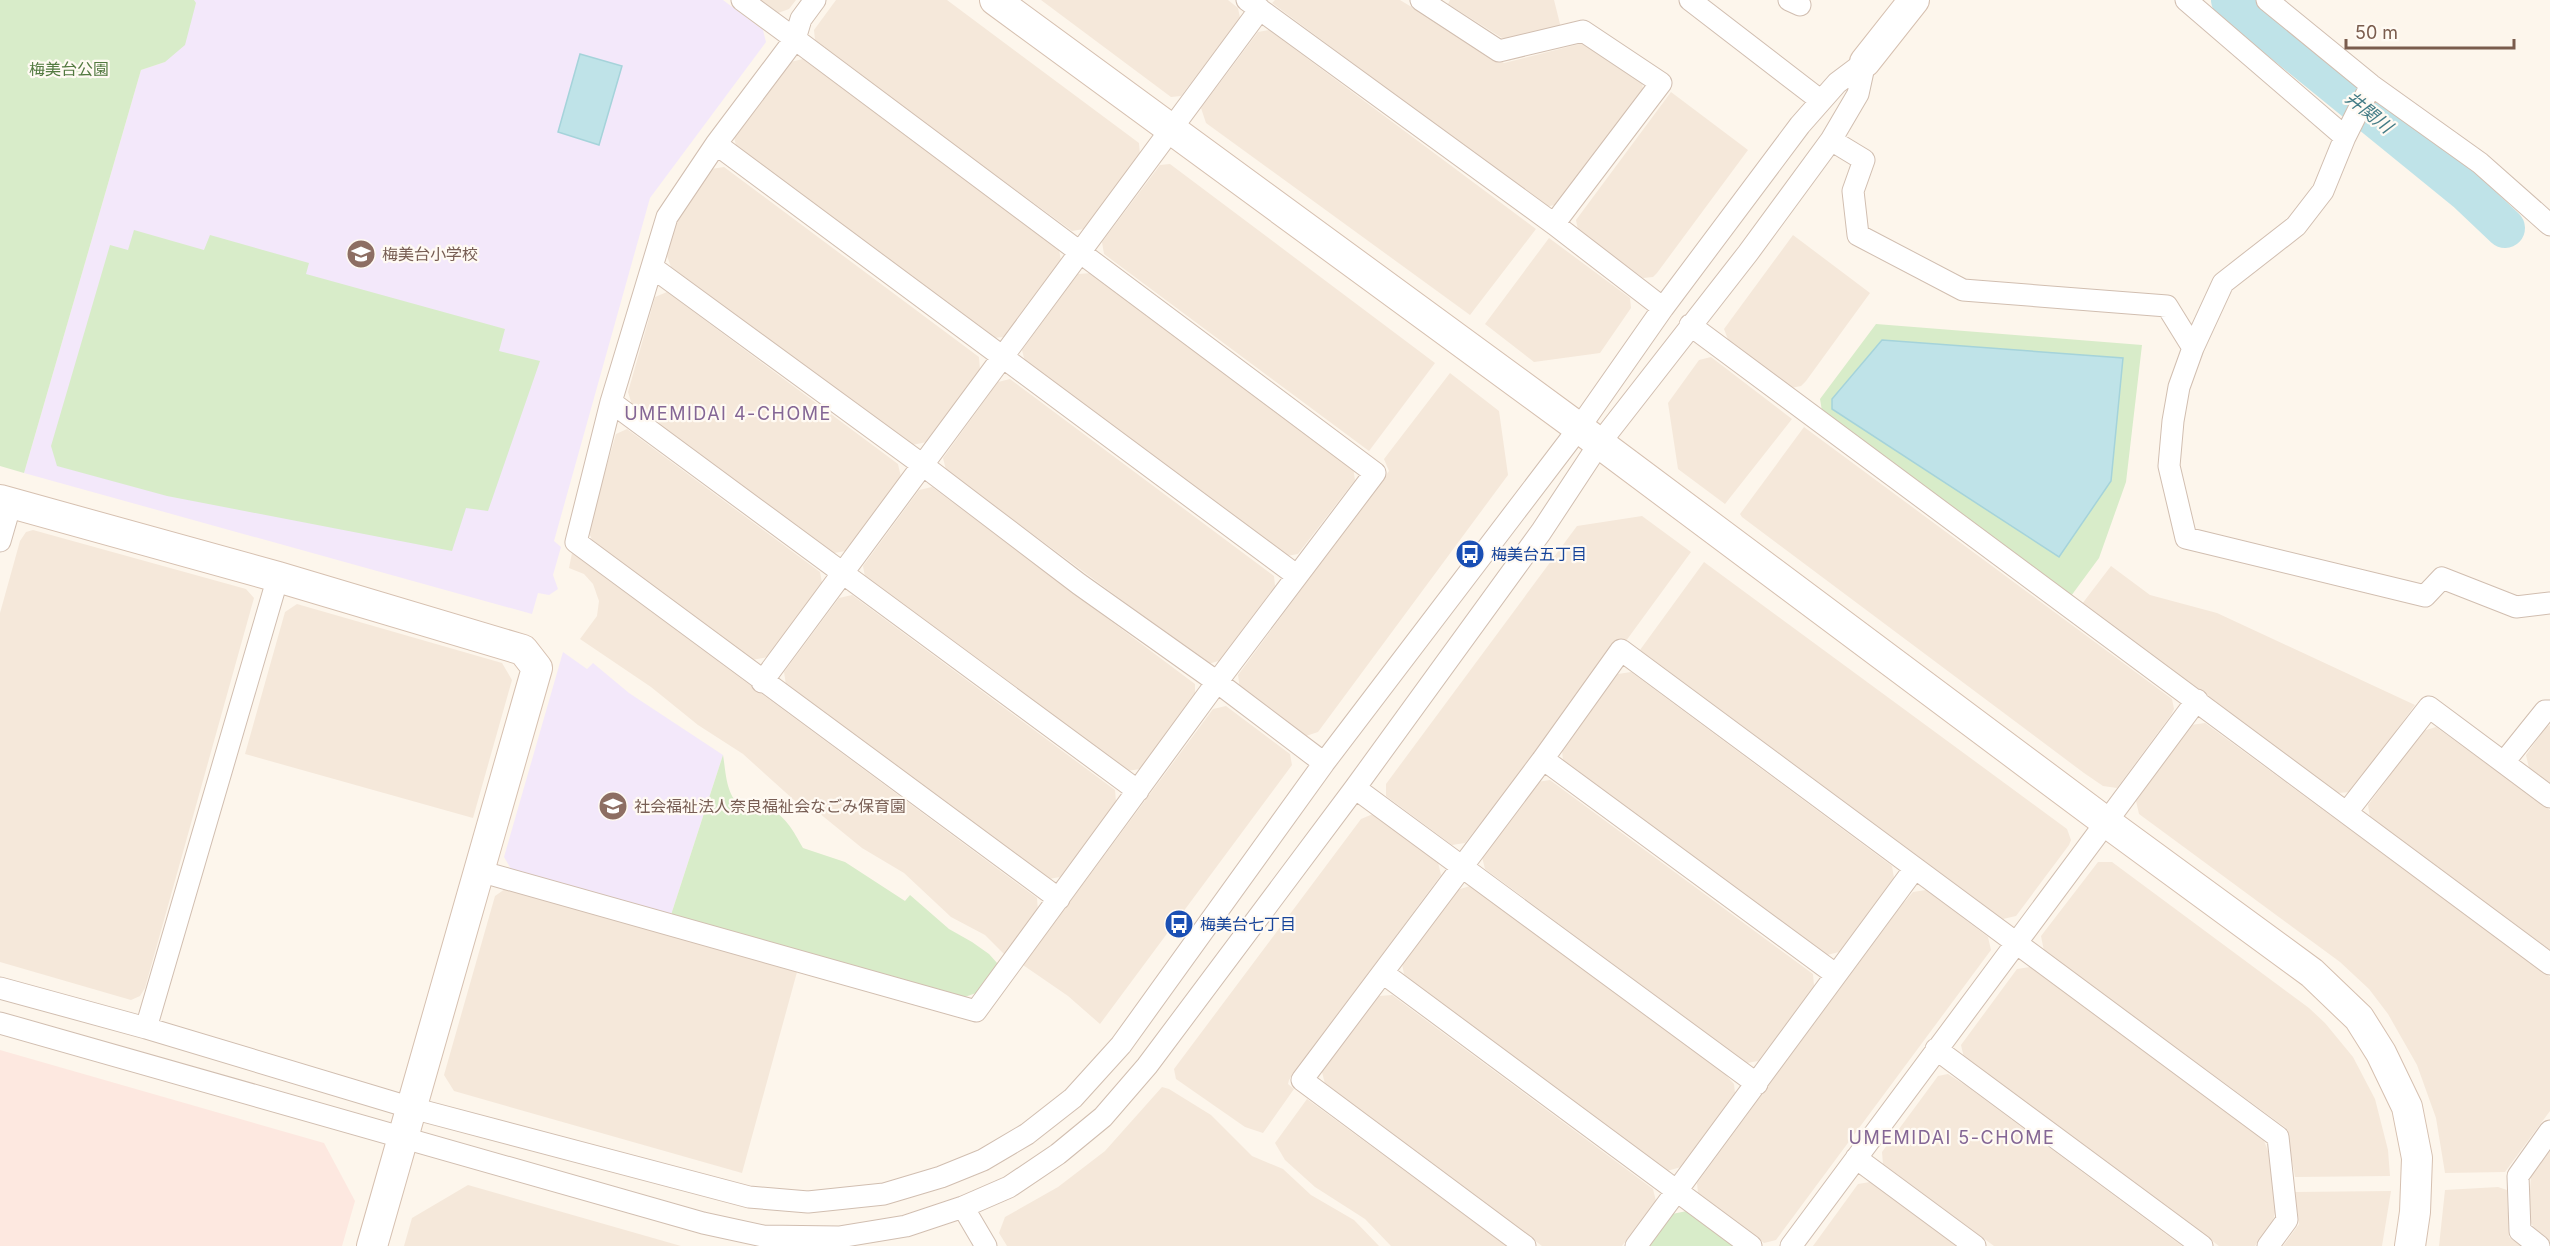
<svg xmlns="http://www.w3.org/2000/svg" width="2550" height="1246" viewBox="0 0 2550 1246" font-family="Inter,'Noto Sans JP',sans-serif">
	<style>
		.residential { fill: #f5e8da }
		.commercial { fill: #fde8e0 }
		.education { fill: #f3e8fa }
		.green { fill: #d8ecc9 }
		.water { fill: #bfe3e8; stroke: #a5d3da; stroke-width: 1.5 }
		.lines { fill: none; stroke-linecap: round; stroke-linejoin: round }
		.river { stroke: #bfe3e8; stroke-width: 40 }
		.street-casing { stroke: #d1beb0; stroke-width: 23 }
		.secondary-casing { stroke: #d6c0b0; stroke-width: 32 }
		.street { stroke: #fff; stroke-width: 21 }
		.secondary { stroke: #fff; stroke-width: 30 }
		.labels { text-anchor: middle; dominant-baseline: central; stroke-width: 4.5; stroke-linejoin: round; paint-order: stroke }
		.park-label { font-size: 16px; fill: #537a41; stroke: #fffaf3 }
		.education-label { font-size: 16px; fill: #785e54; stroke: #fffaf3; text-anchor: start }
		.transit-label { font-size: 16px; fill: #164399; stroke: #fffaf3; text-anchor: start }
		.water-label { font-size: 18px; font-style: italic; fill: #437c86; stroke: #fffaf3 }
		.neighbourhood-label { font-size: 18px; letter-spacing: 1.5px; fill: #846695; stroke: #fffaf3 }
	</style>
	<rect width="100%" height="100%" fill="#fdf6ec"/>
	<path class="residential" d="M761 0H796L789 9 778 13Z
		M836 0H947L1139 143 1140 155 1084 229 1072 231 845 65 815 40 814 30Z
		M1041 0H1228L1238 8 1240 18 1181 96 1171 97Z
		M1275 0H1400L1504 63 1583 43 1642 81 1643 90 1558 204 1546 207 1272 3Z
		M1450 0H1554L1561 28 1517 40 1502 38 1448 4Z
		M1269 30 1536 229 1470 315 1206 123 1201 108 1258 32Z
		M803 59 1059 249 1061 261 1004 337 993 338 737 150 734 137 790 62Z
		M1671 92 1748 150 1657 273 1653 277 1643 278 1578 230 1576 220Z
		M1170 164 1435 363 1369 451 1104 254 1102 242 1160 165Z
		M724 167 979 357 980 370 927 442 912 445 671 267 667 256 677 218 711 169Z
		M1793 235 1870 293 1806 381 1801 386 1791 388 1729 342 1724 329Z
		M1549 238 1630 298 1631 308 1600 353 1534 362 1485 324Z
		M1092 273 1353 467 1355 480 1298 554 1287 556 1025 362 1022 350 1078 274Z
		M667 292 898 464 901 477 846 551 834 553 632 405 628 392 655 297Z
		M1711 357 1792 419 1725 504 1678 469 1668 403 1699 360Z
		M1450 373 1499 411 1508 475 1318 732 1306 736 1240 689 1238 675 1389 471 1384 459Z
		M1010 379 1274 576 1275 586 1222 660 1208 664 946 470 943 458 998 382Z
		M1804 427 2172 699 2174 709 2171 715 2117 788 2103 786 2084 773 1742 517 1740 514Z
		M627 429 820 572 822 583 768 657 752 660 592 540 588 530 616 434Z
		M932 487 1195 684V696L1140 769 1127 771 865 577 863 566 919 490Z
		M1642 516 1691 552 1623 645 1465 843 1452 845 1386 796V784L1577 526Z
		M33 530 246 589 254 598 145 988 140 996 131 1000 0 962V613L20 541 26 532Z
		M572 553 1037 898 1038 911 1005 955 985 935 951 917 904 873 862 848 819 813 794 800 743 754 698 725 651 687 580 639 597 616 599 601 593 584 584 574 569 568Z
		M1704 562 2067 829 2071 840 2069 845 2016 916 2003 919 1640 650Z
		M2111 566 2150 595 2217 613 2415 705 2351 792 2337 793 2082 604Z
		M852 595 1115 790 1116 802 1060 877 1049 879 786 685 784 672 839 598Z
		M297 604 502 663 512 680 473 818 245 754 285 612Z
		M1631 672 1892 866 1894 878 1839 952 1827 955 1563 761 1562 750 1618 674Z
		M1226 706 1290 754 1292 765 1100 1024 1068 996 1023 965 1213 709Z
		M2205 723 2550 977V1111L2505 1172 2445 1173 2436 1118 2417 1065 2388 1014 2369 989 2340 962 2139 814 2136 801 2191 725Z
		M2550 725V783L2529 768 2526 755 2545 728Z
		M2436 727 2550 810V950L2370 817 2368 805 2423 731Z
		M1550 780 1813 974 1814 986 1758 1061 1747 1063 1485 869 1482 857 1537 782Z
		M1373 814 1438 862 1441 875 1289 1080 1288 1084 1294 1089 1263 1133 1245 1127 1176 1079 1174 1069 1361 819Z
		M2098 862H2112L2309 1008 2325 1023 2353 1057 2375 1099 2388 1150 2390 1176 2295 1177 2286 1128 2044 951 2041 936Z
		M1470 886 1724 1073 1734 1084 1735 1093 1681 1167 1667 1171 1409 980 1404 974 1402 964 1457 890Z
		M505 889 797 972 742 1173 454 1091 444 1075 495 896Z
		M1926 890 1988 937 1991 950 1776 1240 1764 1243 1702 1196 1698 1193 1697 1183 1901 906 1913 892Z
		M2030 967 2263 1138 2271 1159 2275 1212 2273 1221 2255 1246H2219L1964 1058 1961 1045 2017 969Z
		M1392 995 1653 1189 1656 1201 1622 1246H1542L1325 1084 1322 1072 1379 996Z
		M1948 1074 1965 1085 2182 1246H1994L1883 1164 1882 1152 1938 1076Z
		M1162 1087 1169 1089 1211 1115 1252 1156 1283 1169 1311 1195 1354 1220 1379 1246H1007L999 1233 1005 1217 1058 1187 1105 1151Z
		M1307 1099 1507 1246H1391L1365 1219 1315 1187 1285 1160 1275 1143Z
		M2550 1149V1242L2536 1231 2528 1218 2531 1176Z
		M1870 1182 1956 1246H1813L1858 1184Z
		M468 1185 681 1246H404L412 1218Z
		M2498 1187 2507 1190 2509 1237 2521 1246H2439L2445 1190Z
		M2391 1191 2382 1246H2283L2299 1224 2295 1192Z"/>
	<path class="commercial" d="M0 1050 324 1143 355 1201 342 1246H0Z"/>
	<path class="education" d="M194 0H723L763 30 766 42 650 198 554 541 561 547 553 575 558 589 549 595 538 593 532 614 24 473 141 70 165 62 196 4Z
		M563 652 587 669 593 663 629 693 723 755 671 915 511 869 504 857Z"/>
	<path class="green" d="M0 0H194L196 3 185 45 165 62 141 70 24 473 0 466Z
		M134 230 204 250 210 235 309 263 306 274 505 329 499 351 540 361 488 511 466 508 452 551 167 496 57 466 51 446 110 245 128 250Z
		M1876 324 2142 345 2126 482 2099 558 2071 596 1822 411 1820 399Z
		M723 755C726 772 726 804 747 807 753 808 760 805 766 807 784 813 794 832 803 848L845 862 905 901 910 895 949 929 972 942 989 954 998 964 976 993 962 998 671 915Z
		M1687 1211 1734 1246H1648L1672 1214Z"/>
	<path class="water" d="M580 54 622 66 599 145 558 132Z
		M1882 340 2123 358 2111 481 2059 557 1832 409V399Z"/>
	<g class="lines">
		<path class="river" d="M2231 0 2467 192 2505 228"/>
		<g class="street-casing">
			<path id="street" d="M742 0 795 39 716 144 667 217 611 402 576 542 1059 899
				M1247 0 1554 224 1663 308
				M1421 0 1499 51 1583 31 1661 83 1554 224
				M1690 0 1820 100
				M1789 0 1800 5
				M2186 0 2345 137
				M2267 0 2371 85 2480 163 2550 225
				M2371 85 2345 137 2323 191 2296 226 2223 283 2193 348 2179 387 2173 421 2169 466 2186 538 2425 596 2442 578 2516 607 2550 603
				M1831 140 1864 160 1853 191 1858 235 1963 290 2167 306 2193 348
				M716 144 1296 575
				M652 267 924 466 1079 584 1217 682 1324 763
				M1690 325 2550 964
				M611 402 1138 791
				M0 541 11 503
				M762 682 1260 9
				M1543 759 1835 974
				M2504 762 2545 711H2550
				M1355 788 1757 1084
				M2347 812 2429 707 2550 797
				M479 871 976 1011 1217 682 1375 473 795 39 801 19 815 0
				M1383 973 1751 1246
				M0 988 146 1028 412 1108 749 1197 808 1202 884 1194 941 1177 983 1160 1027 1134 1073 1098 1121 1045 1324 763 1579 428 1663 308 1800 125 1837 83 1865 62
				M0 1023 703 1223 763 1236 839 1237 906 1226 963 1207 1009 1187 1058 1154 1103 1117 1147 1066 1355 788 1541 532 1599 444 1748 253 1831 140 1858 94 1865 62
				M146 1028 278 577
				M1936 1049 2202 1246
				M1856 1158 1975 1246
				M963 1207 986 1246
				M1525 1246 1302 1080 1543 759 1621 650 2278 1137 2287 1220 2268 1246
				M1636 1246 1915 868
				M1791 1246 2197 700
				M2539 1246 2520 1231 2518 1176 2550 1131"/>
		</g>
		<g class="secondary-casing">
			<path id="secondary" d="M995 0 1579 428 2106 822 2312 973 2359 1018 2381 1053 2407 1107 2417 1158 2415 1212 2410 1246
				M1865 62 1914 0
				M0 500 278 577 523 650 537 668 372 1246"/>
		</g>
		<use href="#street" class="street"/>
		<use href="#secondary" class="secondary"/>
	</g>
	<defs>
		<g id="school-disc" transform="scale(1.5)"><circle r="9.5" fill="#8d6e63" stroke="#fffaf3"/><path d="M0-5L7-2L0 1L-7-2ZM-4 1L0 2.5L4 1V4Q0 6-4 4Z" fill="#fff"/></g>
		<g id="bus-disc" transform="scale(1.5)"><circle r="9.5" fill="#1a4fb4" stroke="#fffaf3"/><path d="M-5-6H5V4H4V6H2V4H-2V6H-4V4H-5ZM-3.5-4V0h7V-4ZM-3.5 1.2v1.5H-2V1.2ZM2 1.2v1.5H3.5V1.2Z" fill="#fff"/></g>
	</defs>
	<g fill-rule="evenodd">
		<use href="#school-disc" x="361" y="254"/>
		<use href="#bus-disc" x="1470" y="554"/>
		<use href="#school-disc" x="613" y="806"/>
		<use href="#bus-disc" x="1179" y="924"/>
	</g>
	<g class="labels">
		<g class="park-label">
			<text x="69" y="69">梅美台公園</text>
		</g>
		<g class="education-label">
			<text x="382" y="254">梅美台小学校</text>
			<text x="634" y="806">社会福祉法人奈良福祉会なごみ保育園</text>
		</g>
		<g class="transit-label">
			<text x="1491" y="554">梅美台五丁目</text>
			<text x="1200" y="924">梅美台七丁目</text>
		</g>
		<g class="water-label">
			<text transform="translate(2369 112) rotate(39)">井関川</text>
		</g>
		<g class="neighbourhood-label">
			<text x="728" y="413">UMEMIDAI 4-CHOME</text>
			<text x="1952" y="1137">UMEMIDAI 5-CHOME</text>
		</g>
	</g>
	<path d="M2346 39v9h168v-9" fill="none" stroke="#7a5c4d" stroke-width="3"/>
	<text x="2355" y="39" font-size="18" fill="#7a5c4d" stroke="#fffaf3" stroke-width="4.5" paint-order="stroke">50 m</text>
</svg>
